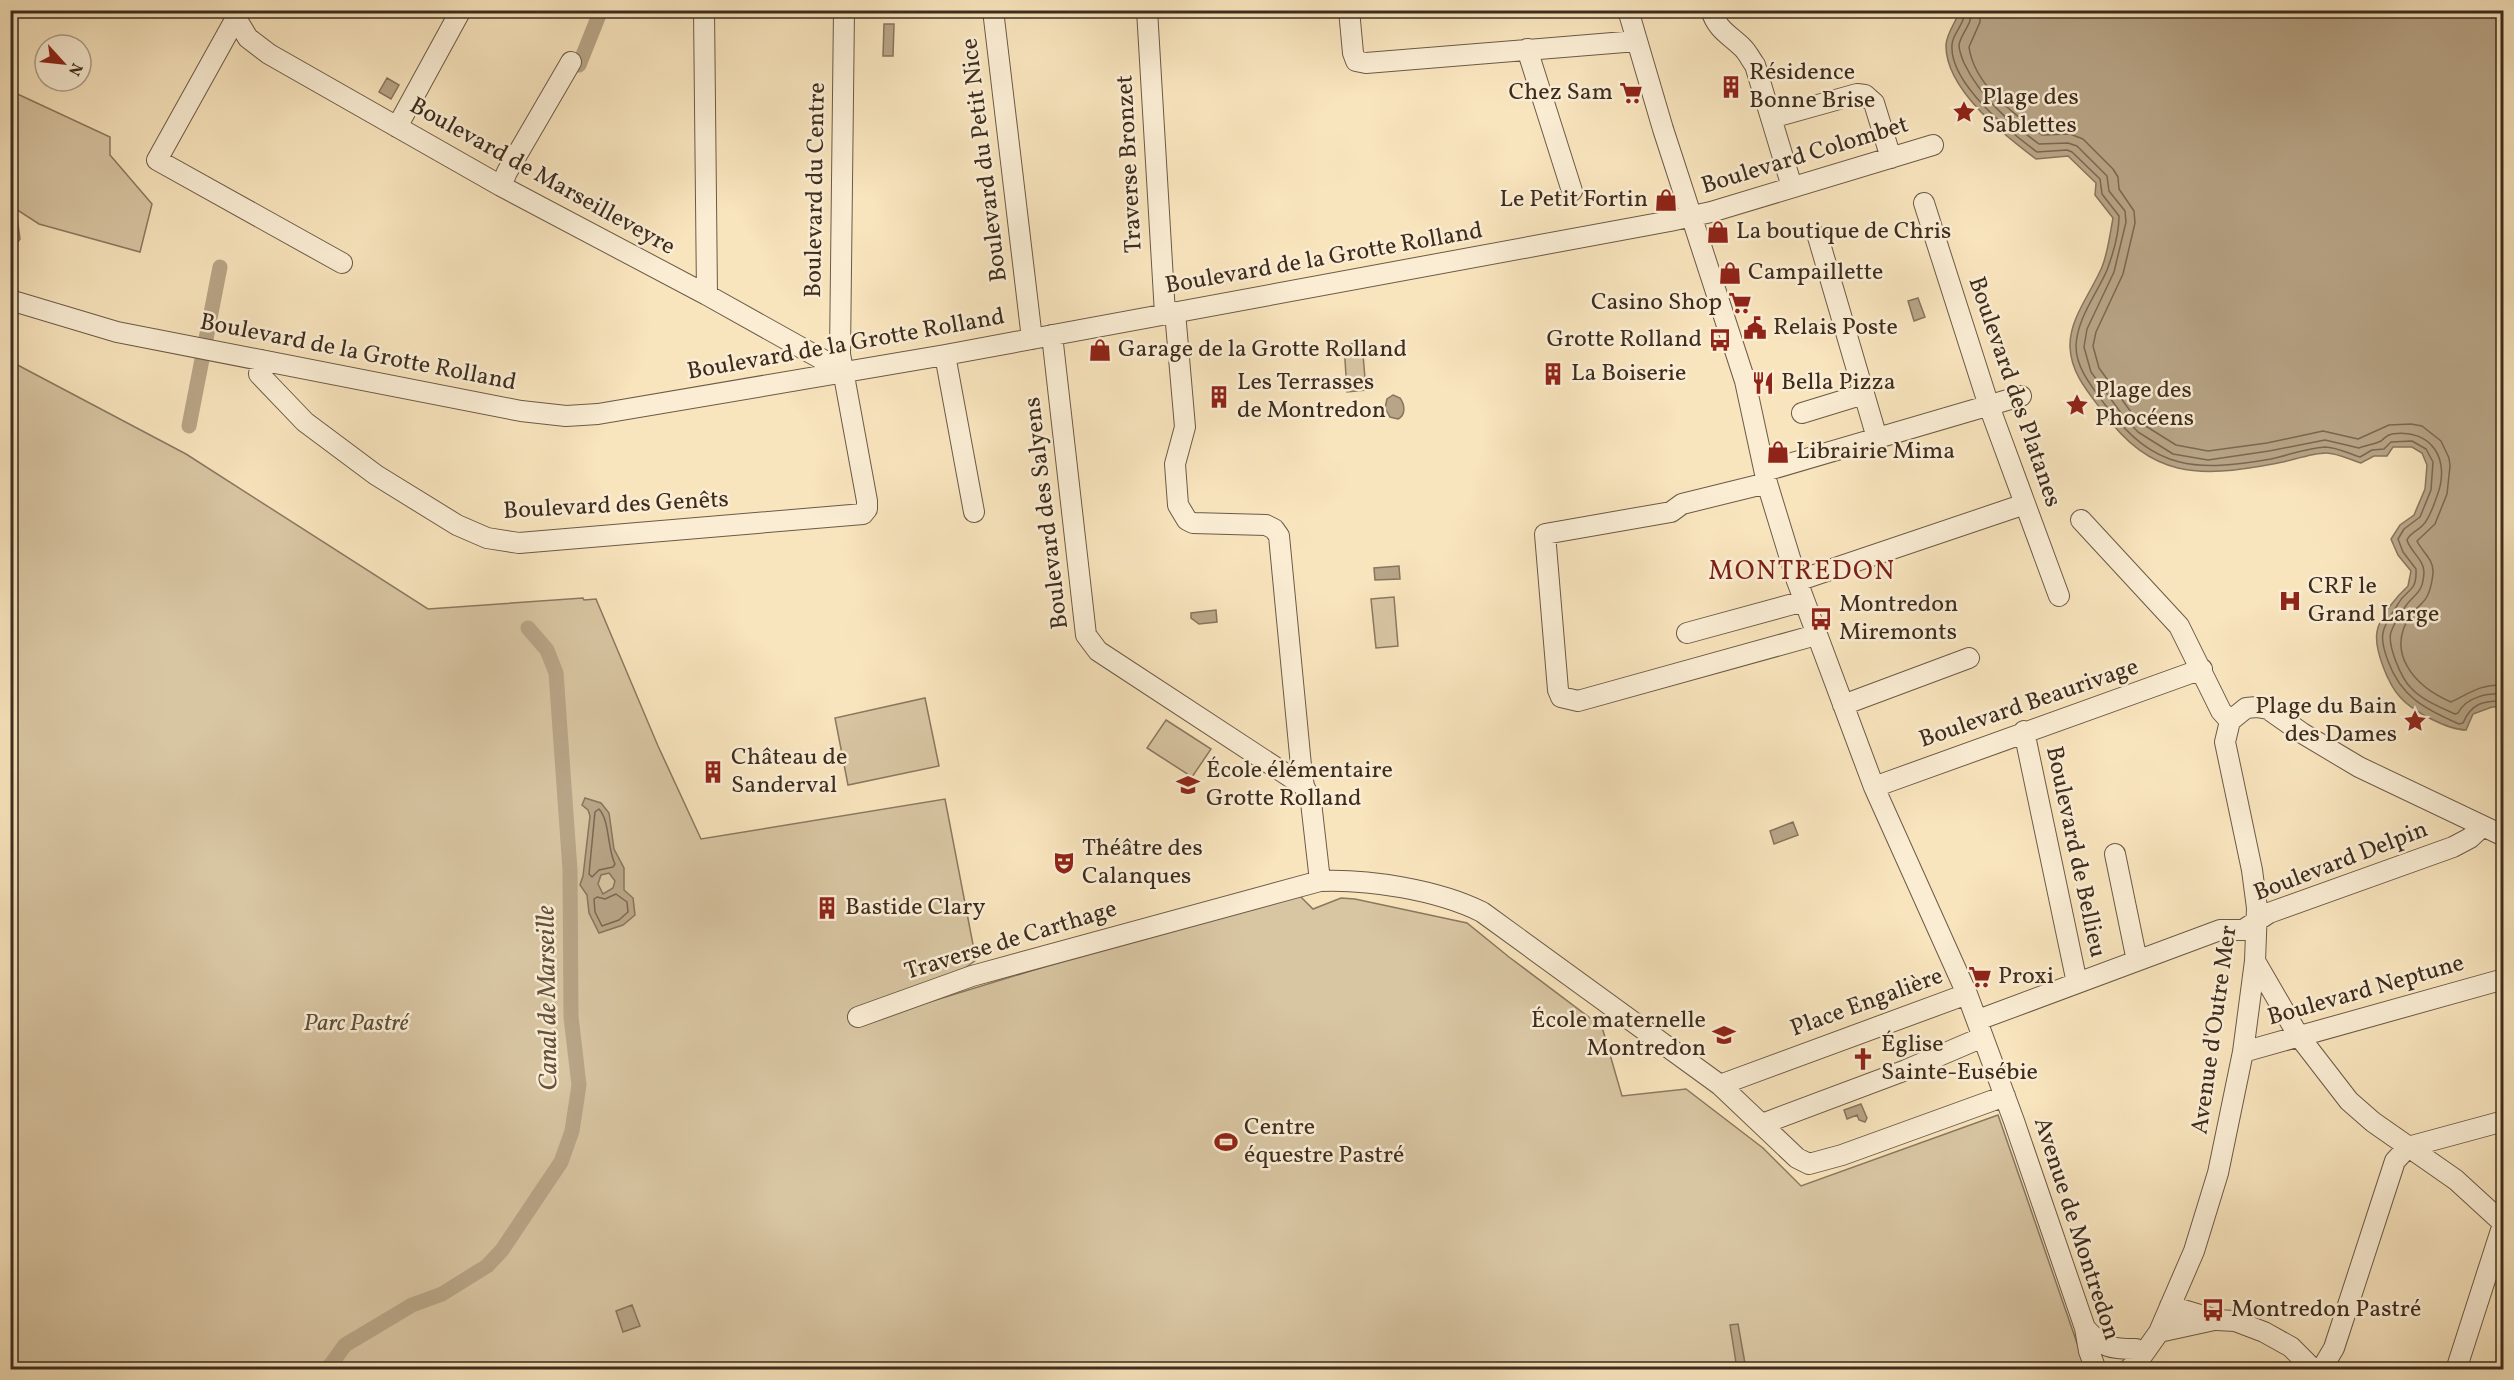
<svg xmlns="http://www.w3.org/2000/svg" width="2514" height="1380" viewBox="0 0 2514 1380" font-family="Vollkorn,serif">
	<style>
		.green { fill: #d8c5a2; stroke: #8a7860; stroke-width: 1.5 }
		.water { fill: #b8a587; stroke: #87755d; stroke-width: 1.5; fill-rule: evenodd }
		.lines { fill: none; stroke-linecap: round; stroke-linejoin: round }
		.shore { stroke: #7a6852; stroke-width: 1.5 }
		.canal { stroke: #b8a587; stroke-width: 15 }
		.minor-casing { stroke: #6c5a46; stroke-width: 22 }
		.minor { stroke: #faedd4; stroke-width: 20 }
		.labels { text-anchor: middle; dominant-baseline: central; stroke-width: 5; stroke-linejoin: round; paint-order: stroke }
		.poi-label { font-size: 24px; fill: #3d2c1e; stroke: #faedd4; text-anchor: start }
		.street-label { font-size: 24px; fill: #3d2c1e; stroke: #faedd4 }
		.park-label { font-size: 24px; font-style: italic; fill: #5c4b38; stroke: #faedd4 }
		.water-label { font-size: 26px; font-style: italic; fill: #62503e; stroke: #faedd4 }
		.quarter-label { font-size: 27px; letter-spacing: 1.5px; fill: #7a1f14; stroke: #faedd4 }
	</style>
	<rect width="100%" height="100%" fill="#f8e4bd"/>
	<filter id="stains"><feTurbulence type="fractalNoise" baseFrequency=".00333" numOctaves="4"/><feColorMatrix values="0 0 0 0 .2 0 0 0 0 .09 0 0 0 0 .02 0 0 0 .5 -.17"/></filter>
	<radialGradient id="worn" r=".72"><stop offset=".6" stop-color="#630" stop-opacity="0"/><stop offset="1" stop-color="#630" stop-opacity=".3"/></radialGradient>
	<path class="green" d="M11 91 110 137V155L152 204 140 252 39 224 16 209 20 239 11 251Z
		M1362 343 1366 390 1347 392 1344 344Z
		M10 361 186 454 428 609 583 598 584 600 596 599 658 746 701 839 945 799 976 960 913 1007 1112 946 1300 896 1313 909 1341 898 1355 899 1467 923 1509 957 1602 1027 1622 1096 1686 1089 1763 1148 1801 1186 1998 1115 2086 1369H11Z
		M1394 597 1398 646 1376 648 1371 599Z
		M925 698 939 766 848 785 835 718Z
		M1166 720 1211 749 1192 777 1147 748Z"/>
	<path class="water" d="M1958 11H2503V707H2492L2473 714 2466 730C2448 730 2412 711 2400 697 2388 684 2374 649 2377 632 2379 617 2397 596 2408 586L2411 571 2398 555 2391 539 2400 525 2414 515 2425 489 2427 465 2422 453 2412 447H2393L2387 456H2374L2361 463C2351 460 2337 453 2326 453 2311 453 2288 462 2273 464 2198 478 2151 478 2103 412 2088 392 2071 373 2070 347 2069 319 2091 293 2102 267 2108 252 2110 234 2113 218L2095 195 2096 183 2068 156 2036 159C2004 135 1945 89 1946 45 1946 36 1954 24 1958 15Z
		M884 24H894L893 56H883Z
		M387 78 399 85 391 99 379 92Z
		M1918 298 1925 317 1914 321 1908 301Z
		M1393 395 1400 398C1405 405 1406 415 1398 419L1390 417 1385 408 1387 399Z
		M1399 566 1400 579 1375 580 1374 568Z
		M1216 610 1217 622 1199 624 1191 618V613Z
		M585 798 601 803 609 813 614 849 624 868V890L633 898 635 915 623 925 599 933 589 913 587 895 580 885 583 876 590 816 588 810 582 805ZM609 873 615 881 613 888 603 894 598 884 601 875Z
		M1793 822 1798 835 1774 844 1770 831Z
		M1861 1104 1867 1118 1865 1122 1859 1120 1857 1115 1847 1119 1844 1110Z
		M632 1305 640 1326 623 1332 616 1311Z
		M1738 1324 1746 1369H1737L1730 1325Z"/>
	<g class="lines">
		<path class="shore" d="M1964 10C1966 24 1952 33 1952 45 1949 83 2010 132 2037 152L2067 150 2072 152 2100 179 2102 194 2119 216C2119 233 2113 254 2107 270 2097 294 2077 318 2076 346 2076 369 2093 388 2106 406 2154 471 2197 472 2271 459 2289 455 2307 448 2325 447 2336 447 2350 454 2360 457L2372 450 2384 449 2391 442 2412 441 2426 449 2433 462 2431 490 2420 517 2404 529 2398 539 2403 552 2416 569C2417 593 2407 588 2398 604 2393 612 2384 624 2383 633 2381 642 2385 653 2388 661 2401 697 2425 709 2459 724L2463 723C2471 704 2483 700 2504 701
			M1971 10C1973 24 1961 33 1959 45 1959 51 1962 58 1964 63 1981 98 2009 122 2039 144L2068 143 2077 146 2107 176 2109 191 2125 211 2126 222 2114 272 2087 329 2084 347 2091 372 2124 417 2138 432 2173 454 2208 460 2269 451 2325 440 2359 448C2366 445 2376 444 2381 441 2385 438 2386 435 2392 434 2432 428 2451 460 2437 496 2434 504 2430 518 2423 525 2418 531 2411 532 2407 540 2410 551 2424 560 2424 572 2423 595 2414 593 2405 607 2400 614 2394 624 2391 632 2387 645 2401 678 2411 688 2422 700 2440 707 2455 714L2458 713C2466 697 2487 693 2504 694
			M1980 10V22L1969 47C1974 85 2014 114 2042 135L2070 134 2083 139 2113 169 2118 177 2119 189 2134 211 2135 223 2123 274 2096 332 2093 346 2099 368 2131 412 2144 425 2176 445 2208 451 2267 443 2323 431 2358 439 2389 425 2411 424 2422 426 2441 441 2449 458 2450 466 2447 494 2435 524 2417 541C2422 552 2434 559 2433 573 2432 583 2430 596 2422 603 2419 607 2415 609 2412 613 2384 652 2414 686 2451 702 2470 693 2480 684 2504 685
			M599 809C610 821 607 848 615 864L613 867 599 870 592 877 589 874 595 812Z
			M616 894 627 902 628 912 619 920 602 926 595 912 594 899 597 897 605 899Z"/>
		<path class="canal" d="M579 65 601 10
			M189 426 220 267
			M327 1370 345 1345 412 1305 442 1294 487 1266 502 1250 561 1162 572 1131 579 1085 571 1017 570 870 556 673 547 650 528 628"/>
		<g class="minor-casing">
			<path id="minor" d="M231 10 248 38 269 54 501 186 707 295 843 371
				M704 10 707 295
				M993 10 1032 339
				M1147 10 1165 314
				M1349 10 1353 53 1356 61 1366 63 1637 41
				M1628 10 1663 129 1745 381 1767 483 1797 581 1874 787 1967 994 2014 1121 2085 1328 2089 1351 2096 1370
				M1711 10C1717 30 1730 35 1743 48 1748 53 1751 60 1755 65L1792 187
				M236 18 157 160 342 263
				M1527 49 1572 191
				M1771 118 1857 94 1865 95 1874 103 1891 158
				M397 127 461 10
				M501 186 507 172 571 62
				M1924 203 1989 406 2059 596
				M1818 237 1877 438
				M10 300 117 332 521 411 566 416 598 414 945 355 1670 221 1711 212 1933 145
				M1175 312 1185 427 1175 464 1178 505 1187 520 1193 523 1266 525 1274 529 1279 536 1302 776 1304 786 1311 802 1320 881
				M1052 335 1086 635 1098 651 1304 786
				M945 355 974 512
				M261 360 259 374 305 422 376 475 457 525 487 538 519 543 863 514 867 509V501L840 354 844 10
				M1802 413 1864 394
				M1765 471 2021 396
				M1767 483 1682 504 1671 512 1545 534 1558 690 1561 697 1578 701 1816 635
				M2081 520 2179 626 2221 711 2230 721
				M1797 581 2016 507
				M1687 633 1804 601
				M1843 705 1969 658
				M2024 731 2077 983
				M1874 787 2202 669
				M2115 854 2137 961
				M2255 961 2298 1035 2349 1101 2373 1122 2456 1180 2504 1224
				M858 1017 972 976 1320 881C1369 879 1438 890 1482 912L1720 1085 1797 1158 1809 1164 1842 1155 2005 1096
				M1978 1020 2220 930H2243L2269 913 2453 847 2470 838 2483 826
				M2243 1052 2504 979
				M1720 1085 1967 994
				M1762 1124 1906 1070 1983 1037
				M2170 1306 2217 1320 2235 1321 2264 1332 2291 1347 2314 1370
				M2085 1328C2103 1348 2110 1349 2136 1349
				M2159 1332 2214 1320
				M2128 1370 2137 1363 2159 1332 2194 1251 2218 1173 2243 1052 2255 961 2257 908 2252 870 2225 742 2230 721 2246 708 2257 707 2268 709 2302 733 2359 767 2504 836
				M2321 1370 2334 1348 2395 1161 2408 1147 2504 1121
				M2456 1370 2503 1224"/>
		</g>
		<use href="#minor" class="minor"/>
	</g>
	<defs>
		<g id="building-bare" transform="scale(1.8)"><path d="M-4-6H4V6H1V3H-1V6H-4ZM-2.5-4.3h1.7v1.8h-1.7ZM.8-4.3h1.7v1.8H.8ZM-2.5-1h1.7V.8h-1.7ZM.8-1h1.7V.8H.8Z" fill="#8f2418" stroke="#faedd4" stroke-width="2.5" paint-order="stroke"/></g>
		<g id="supermarket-bare" transform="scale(1.8)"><path d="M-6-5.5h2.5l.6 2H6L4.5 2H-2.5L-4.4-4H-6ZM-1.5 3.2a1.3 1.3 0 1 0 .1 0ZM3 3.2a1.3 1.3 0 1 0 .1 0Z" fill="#8f2418" stroke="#faedd4" stroke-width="2.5" paint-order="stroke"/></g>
		<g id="sight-bare" transform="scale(1.8)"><path d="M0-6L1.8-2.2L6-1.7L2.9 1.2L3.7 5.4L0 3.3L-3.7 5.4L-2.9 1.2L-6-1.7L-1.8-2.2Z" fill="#8f2418" stroke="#faedd4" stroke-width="2.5" paint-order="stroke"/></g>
		<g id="shop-bare" transform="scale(1.8)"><path d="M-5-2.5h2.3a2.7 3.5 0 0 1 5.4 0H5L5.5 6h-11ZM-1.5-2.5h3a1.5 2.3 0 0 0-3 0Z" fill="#8f2418" stroke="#faedd4" stroke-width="2.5" paint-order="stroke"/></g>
		<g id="civic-bare" transform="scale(1.8)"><path d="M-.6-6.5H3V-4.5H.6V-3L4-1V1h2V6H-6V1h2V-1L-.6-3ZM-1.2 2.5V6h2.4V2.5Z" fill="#8f2418" stroke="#faedd4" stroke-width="2.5" paint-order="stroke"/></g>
		<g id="bus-bare" transform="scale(1.8)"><path d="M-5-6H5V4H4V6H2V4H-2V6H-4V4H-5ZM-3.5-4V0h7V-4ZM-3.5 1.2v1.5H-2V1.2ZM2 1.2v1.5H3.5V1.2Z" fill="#8f2418" stroke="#faedd4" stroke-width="2.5" paint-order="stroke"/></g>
		<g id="restaurant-bare" transform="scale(1.8)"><path d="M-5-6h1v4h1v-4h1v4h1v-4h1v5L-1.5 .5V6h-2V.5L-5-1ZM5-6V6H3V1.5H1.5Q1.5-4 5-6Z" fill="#8f2418" stroke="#faedd4" stroke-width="2.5" paint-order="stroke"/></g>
		<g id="hospital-bare" transform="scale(1.8)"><path d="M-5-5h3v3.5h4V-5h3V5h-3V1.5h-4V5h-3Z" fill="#8f2418" stroke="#faedd4" stroke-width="2.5" paint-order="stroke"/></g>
		<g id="school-bare" transform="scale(1.8)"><path d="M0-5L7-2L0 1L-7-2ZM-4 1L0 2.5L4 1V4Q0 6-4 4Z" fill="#8f2418" stroke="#faedd4" stroke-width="2.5" paint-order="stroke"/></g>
		<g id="theatre-bare" transform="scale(1.8)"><path d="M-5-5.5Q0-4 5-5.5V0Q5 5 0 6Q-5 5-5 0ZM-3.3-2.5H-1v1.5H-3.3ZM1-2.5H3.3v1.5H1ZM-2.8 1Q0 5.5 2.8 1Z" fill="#8f2418" stroke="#faedd4" stroke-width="2.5" paint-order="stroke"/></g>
		<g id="church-bare" transform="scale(1.8)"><path d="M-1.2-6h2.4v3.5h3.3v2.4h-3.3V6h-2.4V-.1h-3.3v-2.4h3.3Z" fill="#8f2418" stroke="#faedd4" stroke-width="2.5" paint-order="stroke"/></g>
		<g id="stadium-bare" transform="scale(1.8)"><path d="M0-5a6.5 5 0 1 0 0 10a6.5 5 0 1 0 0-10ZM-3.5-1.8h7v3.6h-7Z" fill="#8f2418" stroke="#faedd4" stroke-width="2.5" paint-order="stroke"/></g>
	</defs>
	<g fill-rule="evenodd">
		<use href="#building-bare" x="1731" y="87"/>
		<use href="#supermarket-bare" x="1631" y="93"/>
		<use href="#sight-bare" x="1964" y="112"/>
		<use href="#shop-bare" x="1666" y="200"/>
		<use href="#shop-bare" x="1718" y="232"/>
		<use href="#shop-bare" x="1730" y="273"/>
		<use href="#supermarket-bare" x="1740" y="303"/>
		<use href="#civic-bare" x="1755" y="328"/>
		<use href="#bus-bare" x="1720" y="340"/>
		<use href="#shop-bare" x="1100" y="350"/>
		<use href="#building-bare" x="1553" y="374"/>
		<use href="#restaurant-bare" x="1763" y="383"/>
		<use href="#building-bare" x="1219" y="397"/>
		<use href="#sight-bare" x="2077" y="405"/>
		<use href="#shop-bare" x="1778" y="452"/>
		<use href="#hospital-bare" x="2290" y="601"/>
		<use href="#bus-bare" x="1821" y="619"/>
		<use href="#sight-bare" x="2415" y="721"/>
		<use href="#building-bare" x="713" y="772"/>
		<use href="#school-bare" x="1188" y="785"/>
		<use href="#theatre-bare" x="1064" y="863"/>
		<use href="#building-bare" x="827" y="908"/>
		<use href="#supermarket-bare" x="1980" y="977"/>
		<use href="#school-bare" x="1724" y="1035"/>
		<use href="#church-bare" x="1863" y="1059"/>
		<use href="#stadium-bare" x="1226" y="1142"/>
		<use href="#bus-bare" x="2213" y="1310"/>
	</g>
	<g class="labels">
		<g class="poi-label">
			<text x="1749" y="73">Résidence<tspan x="1749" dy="28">Bonne Brise</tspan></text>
			<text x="1613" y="93" text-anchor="end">Chez Sam</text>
			<text x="1982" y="98">Plage des<tspan x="1982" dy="28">Sablettes</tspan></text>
			<text x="1648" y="200" text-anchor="end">Le Petit Fortin</text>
			<text x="1736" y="232">La boutique de Chris</text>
			<text x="1748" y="273">Campaillette</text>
			<text x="1722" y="303" text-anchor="end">Casino Shop</text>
			<text x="1773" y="328">Relais Poste</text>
			<text x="1702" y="340" text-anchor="end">Grotte Rolland</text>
			<text x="1118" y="350">Garage de la Grotte Rolland</text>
			<text x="1571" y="374">La Boiserie</text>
			<text x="1237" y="383">Les Terrasses<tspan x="1237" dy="28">de Montredon</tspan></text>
			<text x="1781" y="383">Bella Pizza</text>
			<text x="2095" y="391">Plage des<tspan x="2095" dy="28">Phocéens</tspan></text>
			<text x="1796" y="452">Librairie Mima</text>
			<text x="2308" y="587">CRF le<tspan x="2308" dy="28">Grand Large</tspan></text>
			<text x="1839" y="605">Montredon<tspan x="1839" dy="28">Miremonts</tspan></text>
			<text x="2397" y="707" text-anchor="end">Plage du Bain<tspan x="2397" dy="28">des Dames</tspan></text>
			<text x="731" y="758">Château de<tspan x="731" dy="28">Sanderval</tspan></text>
			<text x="1206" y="771">École élémentaire<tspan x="1206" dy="28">Grotte Rolland</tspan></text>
			<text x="1082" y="849">Théâtre des<tspan x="1082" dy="28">Calanques</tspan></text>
			<text x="845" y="908">Bastide Clary</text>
			<text x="1998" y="977">Proxi</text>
			<text x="1706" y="1021" text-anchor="end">École maternelle<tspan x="1706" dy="28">Montredon</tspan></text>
			<text x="1881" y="1045">Église<tspan x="1881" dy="28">Sainte-Eusébie</tspan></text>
			<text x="1244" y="1128">Centre<tspan x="1244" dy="28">équestre Pastré</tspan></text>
			<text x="2231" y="1310">Montredon Pastré</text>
		</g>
		<g class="street-label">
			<text transform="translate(1805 156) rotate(-17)">Boulevard Colombet</text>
			<text transform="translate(985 160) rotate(-97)">Boulevard du Petit Nice</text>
			<text transform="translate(1130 164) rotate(-93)">Traverse Bronzet</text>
			<text transform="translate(542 177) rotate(29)">Boulevard de Marseilleveyre</text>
			<text transform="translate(816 190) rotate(-89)">Boulevard du Centre</text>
			<text transform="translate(1324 259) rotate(-10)">Boulevard de la Grotte Rolland</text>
			<text transform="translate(846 345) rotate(-10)">Boulevard de la Grotte Rolland</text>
			<text transform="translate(358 353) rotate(11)">Boulevard de la Grotte Rolland</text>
			<text transform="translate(2014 392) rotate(71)">Boulevard des Platanes</text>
			<text transform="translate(616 506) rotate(-3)">Boulevard des Genêts</text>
			<text transform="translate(1047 513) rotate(-97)">Boulevard des Salyens</text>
			<text transform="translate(2029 704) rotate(-19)">Boulevard Beaurivage</text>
			<text transform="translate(2075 852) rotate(78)">Boulevard de Bellieu</text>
			<text transform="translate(2341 862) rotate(-21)">Boulevard Delpin</text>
			<text transform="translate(1011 941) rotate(-17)">Traverse de Carthage</text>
			<text transform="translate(2366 991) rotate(-16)">Boulevard Neptune</text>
			<text transform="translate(1867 1003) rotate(-20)">Place Engalière</text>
			<text transform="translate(2215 1030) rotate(-82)">Avenue d'Outre Mer</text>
			<text transform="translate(2076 1229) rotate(72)">Avenue de Montredon</text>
		</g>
		<g class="park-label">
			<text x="356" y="1024">Parc Pastré</text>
		</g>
		<g class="water-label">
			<text transform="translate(548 998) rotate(-91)">Canal de Marseille</text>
		</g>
		<g class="quarter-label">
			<text x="1802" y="572">MONTREDON</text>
		</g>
	</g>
	<rect width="2514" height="1380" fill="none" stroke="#f8e4bd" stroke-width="36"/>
	<rect x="12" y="12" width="2490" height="1356" fill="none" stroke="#3d2c1e" stroke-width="3"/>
	<rect x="18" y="18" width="2478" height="1344" fill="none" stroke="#3d2c1e" stroke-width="1.5"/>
	<g transform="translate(63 63) rotate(117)"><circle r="28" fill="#faedd4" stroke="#aea08b" stroke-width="1.5"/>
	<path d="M0-4.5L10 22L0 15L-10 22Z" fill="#8f2418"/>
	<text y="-9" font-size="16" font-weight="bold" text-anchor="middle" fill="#3d2c1e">N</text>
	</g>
	<rect width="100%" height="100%" filter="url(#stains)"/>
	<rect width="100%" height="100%" fill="url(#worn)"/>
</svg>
